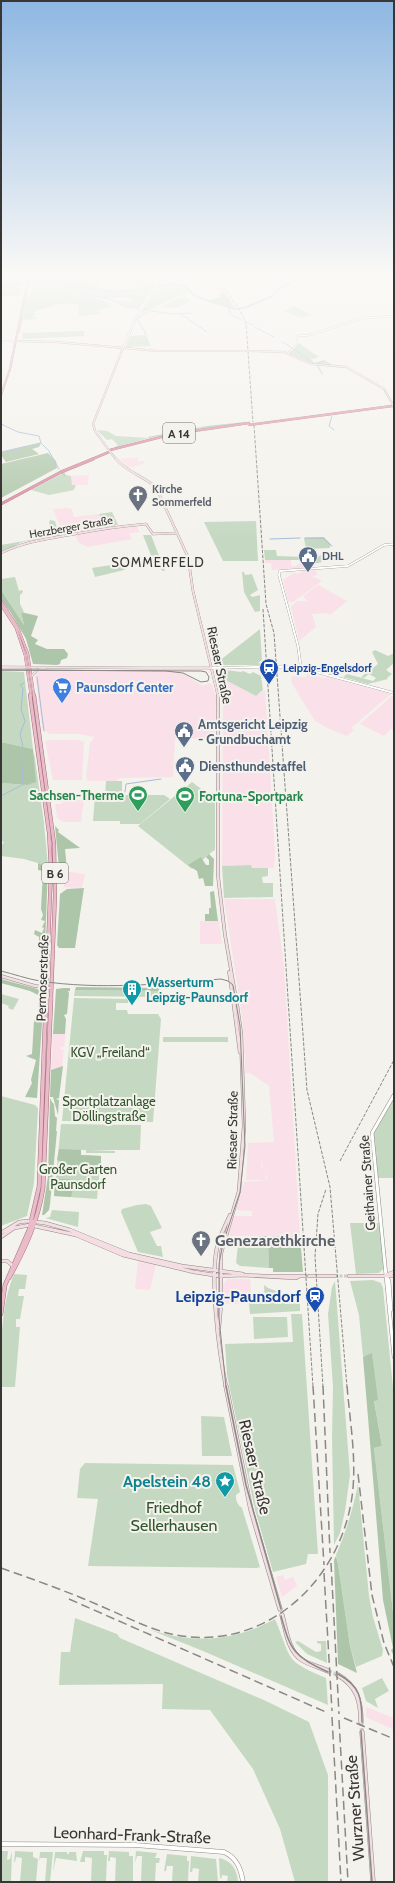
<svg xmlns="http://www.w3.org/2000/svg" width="395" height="1883" viewBox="0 0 395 1883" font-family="Cabin,sans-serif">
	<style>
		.commercial { fill: #fae1e9 }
		.green { fill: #c5d9c2 }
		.forest { fill: #adc6a9 }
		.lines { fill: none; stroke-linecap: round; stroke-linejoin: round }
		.stream { stroke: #a7bcd9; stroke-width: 1 }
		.river { stroke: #a7bcd9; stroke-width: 2 }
		.secondary-tunnel-far1 { stroke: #cecdc7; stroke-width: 3; stroke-dasharray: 3 1.5; stroke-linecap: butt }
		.secondary-tunnel { stroke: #cecdc7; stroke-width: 4; stroke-dasharray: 4 2; stroke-linecap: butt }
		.motorway-tunnel { stroke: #cecdc7; stroke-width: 2; stroke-dasharray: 2 1; stroke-linecap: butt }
		.tertiary-far3-casing { stroke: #8d8b86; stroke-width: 2 }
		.tertiary-far2-casing { stroke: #8d8b86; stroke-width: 2.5 }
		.tertiary-far1-casing { stroke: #8d8b86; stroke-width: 4 }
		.tertiary-casing { stroke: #8d8b86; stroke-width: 5 }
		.secondary-far4-casing { stroke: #8d8b86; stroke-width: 2 }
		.secondary-far3-casing { stroke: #8d8b86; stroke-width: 2.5 }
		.secondary-far2-casing { stroke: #8d8b86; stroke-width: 3.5 }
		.secondary-far1-casing { stroke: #8d8b86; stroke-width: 4 }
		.secondary-casing { stroke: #8d8b86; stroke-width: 5 }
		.primary-far3-casing { stroke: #a36f7c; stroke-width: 2 }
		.primary-far2-casing { stroke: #a36f7c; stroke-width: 2.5 }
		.primary-far1-casing { stroke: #a36f7c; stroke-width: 4 }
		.primary-casing { stroke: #a36f7c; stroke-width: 4.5 }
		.motorway-far1-casing { stroke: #a36f7c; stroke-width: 2.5 }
		.motorway-casing { stroke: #a36f7c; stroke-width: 3 }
		.tertiary-far3 { stroke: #fff; stroke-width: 1.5 }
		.tertiary-far2 { stroke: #fff; stroke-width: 2 }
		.tertiary-far1 { stroke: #fff; stroke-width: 3 }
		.tertiary { stroke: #fff; stroke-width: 4 }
		.secondary-far4 { stroke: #f4dde3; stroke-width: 1.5 }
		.secondary-far3 { stroke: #f4dde3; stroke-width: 2 }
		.secondary-far2 { stroke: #f4dde3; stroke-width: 2.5 }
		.secondary-far1 { stroke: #f4dde3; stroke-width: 3 }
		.secondary { stroke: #f4dde3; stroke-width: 4 }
		.primary-far3 { stroke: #eabbc8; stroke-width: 1.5 }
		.primary-far2 { stroke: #eabbc8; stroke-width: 2 }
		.primary-far1 { stroke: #eabbc8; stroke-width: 3 }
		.primary { stroke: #eabbc8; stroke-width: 3.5 }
		.motorway-far1 { stroke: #dc8da3; stroke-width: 2 }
		.motorway { stroke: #dc8da3; stroke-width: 2.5 }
		.tram-far1 { stroke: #8a8885; stroke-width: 1 }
		.tram { stroke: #8a8885; stroke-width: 1.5 }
		.rail-far1 { stroke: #8a8885; stroke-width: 1; stroke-dasharray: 3.5 1.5; stroke-linecap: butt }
		.rail { stroke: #8a8885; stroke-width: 1.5; stroke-dasharray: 9 4.5; stroke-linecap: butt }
		.tertiary-bridge-casing { stroke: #8d8b86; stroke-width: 2.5; stroke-linecap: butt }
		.secondary-bridge-casing { stroke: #8d8b86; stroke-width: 2; stroke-linecap: butt }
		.motorway-bridge-casing { stroke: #a36f7c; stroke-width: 2.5; stroke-linecap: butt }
		.tertiary-bridge { stroke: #fff; stroke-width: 2 }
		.secondary-bridge { stroke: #f4dde3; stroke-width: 1.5 }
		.motorway-bridge { stroke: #dc8da3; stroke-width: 2 }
		.labels { text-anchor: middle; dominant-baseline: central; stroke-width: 4; stroke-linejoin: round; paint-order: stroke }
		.far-worship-label { font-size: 11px; font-weight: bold; fill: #5b616d; stroke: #f4f2ec; text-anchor: start }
		.far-street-label { font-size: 11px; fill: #383735; stroke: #f4f2ec }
		.far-service-label { font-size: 11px; font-weight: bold; fill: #4e5e75; stroke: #f4f2ec; text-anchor: start }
		.far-transit-label { font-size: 11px; font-weight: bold; fill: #164399; stroke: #f4f2ec; text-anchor: start }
		.shield { fill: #f4f2ec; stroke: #706f6c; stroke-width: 1 }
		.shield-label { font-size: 12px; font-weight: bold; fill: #383735 }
		.far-quarter-label { font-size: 13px; letter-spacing: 1px; fill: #383735; stroke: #f4f2ec }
		.street-label { font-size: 13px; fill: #383735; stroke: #f4f2ec }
		.shop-label { font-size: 13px; font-weight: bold; fill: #366cbe; stroke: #f4f2ec; text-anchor: start }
		.service-label { font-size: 13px; font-weight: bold; fill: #4e5e75; stroke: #f4f2ec; text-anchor: start }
		.leisure-label { font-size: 13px; font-weight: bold; fill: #27864d; stroke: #f4f2ec; text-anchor: end }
		.culture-label { font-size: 13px; font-weight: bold; fill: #0d838f; stroke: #f4f2ec; text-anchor: start }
		.park-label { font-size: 13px; fill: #30542b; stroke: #f4f2ec }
		.near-worship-label { font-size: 16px; font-weight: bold; fill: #5b616d; stroke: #f4f2ec; text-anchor: start }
		.near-transit-label { font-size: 16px; font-weight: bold; fill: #164399; stroke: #f4f2ec; text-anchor: end }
		.near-street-label { font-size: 16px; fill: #383735; stroke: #f4f2ec }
		.near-culture-label { font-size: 16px; font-weight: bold; fill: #0d838f; stroke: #f4f2ec; text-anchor: end }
		.near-park-label { font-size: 16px; fill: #30542b; stroke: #f4f2ec }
	</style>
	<rect width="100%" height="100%" fill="#f4f2ec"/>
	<path class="commercial" d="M138 457V461H144V464L128 468 120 459Z
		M89 475 88 485H72L71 476Z
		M67 508 72 509 74 517 99 514 106 527 63 534 53 509Z
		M137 525 139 532 129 533 132 539 87 547 78 542 75 534Z
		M265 560H291V566H296L304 560H307L310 568 272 570 271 563H265Z
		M315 570 318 575 312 576 322 581 293 602H288L283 580 294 573 297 574 303 571Z
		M318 585 347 601 330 615 325 613 312 614 316 627 299 641 291 607 297 601H307L303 596Z
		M49 671 174 672 184 674 203 686 209 683 212 685 216 697 215 739 175 738 173 777 119 778 117 781H88L86 777 90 743 95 737 78 734H49L42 728 35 674 38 672Z
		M307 674 324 678 328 677 391 694 351 728 354 730 347 736 327 728 315 721 300 697 292 683 291 676 306 677Z
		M217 675 256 696 265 690 275 852 274 868H251V865L222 866 223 714V699Z
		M393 695 394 731 391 729 384 736 360 724Z
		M51 740H78L84 742 82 780H53L45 741Z
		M64 800H84L81 822H65L61 821 57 817 55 804H62Z
		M64 871 85 874 82 888 64 887Z
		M224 899H275L284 966 300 1236H227L234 1216H252V1211L236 1210 244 1182 267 1180 265 1167 262 1166 261 1156V1167H265L266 1180H246L248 1143 274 1142 269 1086 250 1073H245V1056L242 1017Z
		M200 921H219L222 944H200Z
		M53 1034H65V1040L64 1047H61V1050H64L62 1067 51 1070Z
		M138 1260 156 1264 150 1290 135 1289Z
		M227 1279H250L252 1303 224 1304 223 1285Z
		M283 1575 285 1580 293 1577 297 1586 282 1597 276 1577Z
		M366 1707 394 1718V1730L366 1717Z"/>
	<path class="green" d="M27 275H29L27 283H25L26 279 25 278 24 282 21 284 22 286 20 295 1 297V282L8 280 5 277 12 276 15 279 23 278Z
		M30 275H33L31 282 33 278H37L68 275 72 279 99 283 97 285 101 288 100 290C118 293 135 291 153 287V288L139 308 124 306 111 300 132 302V299L122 297 107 299 91 296 90 297 111 303V307L98 310 99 314 79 316 78 305C62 301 51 307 36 311L33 317 39 319 23 320 27 300 20 333 18 334 28 284H30L27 298 30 297 32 284 40 283H29Z
		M136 275H147V277H152L156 283 155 286 140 289 134 277Z
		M166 284 181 285 190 291 140 314 157 287Z
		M184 296 191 301 176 308 160 307Z
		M294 306 312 315 301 318 284 311Z
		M84 331V336L23 339 22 333Z
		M146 335 151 346 126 347 130 336Z
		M297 342 319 357 309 360 315 363 325 360 332 365C312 365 306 360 288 353L295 348Z
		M97 430 107 431 116 436 149 438 114 448 118 445 112 439 107 440Z
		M65 472 66 475 71 476 72 485H76L74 490 49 495 31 490Z
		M112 512 118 525 106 527 99 514Z
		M50 520 55 521 59 536 22 542 1 553V545L53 536 49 523Z
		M256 521 258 561H223L204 522Z
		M143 535H151L165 571H163L154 563Z
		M324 537 331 545 330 546V548L306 549 304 538Z
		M264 550H276L277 556 306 557 307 560H265Z
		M327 551 336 556 327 561 313 564 309 558 318 557Z
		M124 563 127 568 124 570 95 577 92 568Z
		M242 572H244L245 575 252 574 258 590 250 595 252 597 260 595V611L255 612 244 592Z
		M15 577 19 591 22 590 23 592 20 595V604L24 612H21L24 625 1 590V579Z
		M260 629 262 660 258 663 262 664V665H214Z
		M375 650 388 656 394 653V663L386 670 392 674 387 678 388 679 368 684 343 677 347 674 373 681 376 678 369 674 364 678 361 677 378 664 372 652Z
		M225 670 241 672 243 671 250 674 253 672 261 676 263 690 256 696 218 676Z
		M1 671 24 672 33 749 1 742Z
		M34 752 44 823 48 866 24 859 1 856V846L4 842 1 841V783L27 785Z
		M106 781H122V795H164L170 799 140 824H120V821H93L95 795H105Z
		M192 782 204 791 201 793 203 798 215 799V850L213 851 192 869 138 826Z
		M251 865 252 868H268V876L262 877 263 883H273V897L224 898 222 866Z
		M75 990 163 991V997L74 996Z
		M1 994 19 999 13 1010 8 1008 9 1006 1 1003Z
		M74 998 128 999V1003H116V1010H127L128 1014H158L161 1019 153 1122 62 1121Z
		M163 1037H228V1042H163Z
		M1 1096 35 1105 38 1108 34 1183 27 1216 1 1226Z
		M394 1097V1178H378L373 1134Z
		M61 1124 141 1125 140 1150H90L115 1151V1153H86V1150H81V1155L101 1156 97 1199 54 1196Z
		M137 1205 146 1204 151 1206 162 1228 150 1232 157 1246H161L163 1257 138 1252 121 1212 122 1209Z
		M52 1210 79 1212 78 1227 45 1218 50 1217Z
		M350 1223H380L384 1268 379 1273 356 1274Z
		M268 1241 269 1268 240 1266 236 1263 238 1245Z
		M14 1274 27 1275 25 1289H19L18 1296H24L20 1319H16V1327H20L15 1387H1C1 1350 0 1307 14 1274Z
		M373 1280 381 1283 383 1288 394 1397V1621L374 1448 382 1446 374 1400H377L372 1354 363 1357 359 1315 350 1281Z
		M335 1281 350 1475 345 1511 340 1533 334 1545 332 1437 333 1387 328 1314 332 1287Z
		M264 1285 268 1288 284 1294 285 1304 300 1303V1311L250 1314 249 1303H265Z
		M291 1314H302L318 1554H308L306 1564 273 1572 255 1510 227 1375 225 1344 293 1342Z
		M253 1317H287L288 1337 254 1339Z
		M201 1416 224 1417 232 1456H202Z
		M85 1463 233 1465 240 1492 236 1495C236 1501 237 1504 242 1508L260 1567 257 1568 88 1566 98 1499 77 1498 80 1469Z
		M358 1484 369 1596 373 1617 383 1650 382 1656 356 1667 350 1646 338 1564 336 1555C346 1532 353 1509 358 1484Z
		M75 1618 117 1634 120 1638 266 1701 309 1722 328 1775V1880L327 1882H295L280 1829 253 1769 210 1710 162 1709 163 1684 59 1685 61 1652H70Z
		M275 1619C292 1659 283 1660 326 1678L328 1705 203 1651 148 1629C193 1644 233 1642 275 1619Z
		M298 1641 316 1652 321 1651V1644L317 1643V1641H326L327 1663 307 1654 295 1642Z
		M382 1678 389 1691 375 1699 378 1708 366 1701 362 1688Z
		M1 1851H8L7 1860 10 1859 12 1851 11 1882H1Z
		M15 1851 33 1852V1857L38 1859 36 1882H20L22 1858 16 1857 15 1862H14Z
		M83 1851H104V1855H107V1857L106 1882H91L92 1858 85 1857V1862H80Z
		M109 1851 129 1852V1856H133V1882H115L116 1858 110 1857V1861H108Z
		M136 1851 157 1853 155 1858H160L159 1863H156L155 1882H141L142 1856H137L135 1863Z
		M40 1852H53L50 1882H45L47 1858H40L39 1862Z
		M55 1852H67V1854H69V1852H76L77 1861 56 1858 53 1872Z
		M167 1854 187 1856V1861H189L188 1882H172L173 1866H167L166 1871H164Z
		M191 1856 216 1859 218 1882H198L199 1869 193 1868 192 1872H190Z
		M219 1858C232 1861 237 1869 238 1882H227L228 1876 222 1875 221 1879 220 1878Z"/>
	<path class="forest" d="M218 283 235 308 203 299 210 300 221 297 219 294 223 293Z
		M245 422 244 423 190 430 149 438 148 437 207 426Z
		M41 443 39 447 32 449 39 454 6 462 1 455V452Z
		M48 453 56 461 57 468 1 498V464Z
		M1 590 24 625 21 612 38 616 31 636 38 640 35 644 47 649H64L68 654 67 658 61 660 60 664 57 665 33 664 26 639 11 613 1 599Z
		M1 742 33 749 36 782 27 785 1 783Z
		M55 826 59 830 58 832 80 848 65 849 67 869 59 868Z
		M209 854 214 859 213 886H205L203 878 199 879 197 871 188 865 201 857 206 865H209V860L206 857Z
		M38 863 48 866 45 945 39 943V937L34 934 35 930 42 933 44 928 42 927 45 921 41 920 43 915 41 909 43 871 38 870Z
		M84 888 75 948H59L57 945 60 894 67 889Z
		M214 891 218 921H205V914H209V908H211L210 892Z
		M1 979 41 990 44 993 37 1098 25 1097 32 1083 31 1080 36 1060 26 1056 32 1054 34 1021 40 1012 41 1007 38 1006 42 997 30 991 1 983Z
		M76 987 159 988V991L75 990Z
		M63 988H70V991H68L69 993 67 1014 64 1015 66 1019 65 1034H53L56 989Z
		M63 1066 59 1098 56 1099 59 1100 58 1115 53 1097H50L51 1070Z
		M50 1098 52 1102 54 1104 55 1116 57 1118 56 1131H57L50 1204 49 1210 44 1215H42L48 1176Z
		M59 1149 81 1150V1155L101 1156V1165L93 1168 88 1163 79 1168 57 1160Z
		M55 1179H70L74 1185 71 1197 54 1196Z
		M256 1236H300L303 1272H273V1268H269L268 1241 257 1242Z
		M372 1353 378 1400 374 1401 382 1446 374 1448 394 1621V1657L391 1650 393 1648 383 1600 363 1357Z
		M336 1556 338 1564 350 1646 357 1673 338 1664 334 1560Z"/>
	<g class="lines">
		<path class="stream" d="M3 275 8 280
			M274 275 283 280 286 285
			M11 276 15 279
			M15 279 22 283 20 284
			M110 279 114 275
			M9 281 15 285
			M107 283 108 281
			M23 284 25 283
			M65 284 73 277
			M69 286 92 296 110 299 126 307 140 309
			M100 290 101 288
			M229 308 230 314 241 320
			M142 309 151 310
			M151 311 173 314 191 313
			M181 314 207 332
			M247 322 253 325
			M255 327 268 334
			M146 334 137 318 150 311
			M270 335 274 337
			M283 342 292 348
			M295 350 314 363
			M314 364 323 361
			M318 366 322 374
			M332 416 329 426 334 430
			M1 424 18 432 39 436 41 443 49 451 59 469
			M1 452 40 443
			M62 473 65 476
			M305 538H323L332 546
			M270 539 300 538
			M37 677 44 731
			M23 747 20 734 25 721 21 709 23 688 20 685 24 683
			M21 752 23 785
			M125 792 126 784 161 779
			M1 796 22 785"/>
		<path class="river" d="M1 287 29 283H57L119 292 173 284 185 286 194 295 200 298 234 309 244 308 271 297 278 290 305 275"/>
		<path class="secondary-tunnel-far1" d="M335 1276H349"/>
		<path class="secondary-tunnel" d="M328 1671 338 1675
			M361 1722 362 1732"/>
		<path class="motorway-tunnel" d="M392 405H394"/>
		<g class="tertiary-far3-casing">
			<path id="tertiary-far3" d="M1 341H16
				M123 348 138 314 158 282 159 275
				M288 353 297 345V336L310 335 362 318 394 316"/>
		</g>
		<g class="tertiary-far2-casing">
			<path id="tertiary-far2" d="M362 558 384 545 394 544
				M280 571 279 575 298 646 301 668
				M280 571 348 566 362 558
				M290 667 305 669 394 693
				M211 668 260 667"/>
		</g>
		<g class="tertiary-far1-casing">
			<path id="tertiary-far1" d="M394 1095 372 1133 394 1357
				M386 1276 389 1281 391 1310"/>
		</g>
		<g class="tertiary-casing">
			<path id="tertiary" d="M1 1844 135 1845 224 1852C237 1858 241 1869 243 1882"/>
		</g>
		<g class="secondary-far4-casing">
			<path id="secondary-far4" d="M16 341 57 342 158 351H245
				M250 351 284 352 312 364 346 367 384 389 392 403
				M108 449 95 431 93 424 123 348
				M111 453 117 460"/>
		</g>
		<g class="secondary-far3-casing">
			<path id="secondary-far3" d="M116 459C127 472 143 476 156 487L188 557 193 591 218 696
				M1 553C23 542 46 539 69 535 95 530 120 526 146 524L153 534 177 533
				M1 667 145 668
				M144 668H211
				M31 677 37 670 45 669"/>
		</g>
		<g class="secondary-far2-casing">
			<path id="secondary-far2" d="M218 695V876L225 935 236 999
				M229 972 233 999
				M1 976 35 986 51 988"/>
		</g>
		<g class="secondary-far1-casing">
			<path id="secondary-far1" d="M233 998 240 1052
				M1 1233 19 1222 28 1221 45 1223 70 1230 129 1254 182 1266 243 1274
				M1 1237 14 1228 30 1225 76 1235 123 1255 194 1272 220 1276 243 1275 296 1278 300 1276
				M1 1261H7L13 1266
				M386 1275 394 1272
				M272 1276H305
				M309 1276H315
				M317 1276H335
				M349 1276H394
				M219 1327 221 1304V1253L239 1191 244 1126 241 1034 236 998
				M226 1387C219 1352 209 1277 218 1243 221 1234 226 1224 230 1215"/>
		</g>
		<g class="secondary-casing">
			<path id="secondary" d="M226 1386 251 1510 280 1609
				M282 1615C286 1630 288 1651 302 1660 310 1665 320 1667 328 1671
				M338 1675C357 1686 361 1701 361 1722
				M362 1732 373 1882"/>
		</g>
		<g class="primary-far3-casing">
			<path id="primary-far3" d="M1 395 10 369 29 275"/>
		</g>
		<g class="primary-far2-casing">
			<path id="primary-far2" d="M1 601 18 628 28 654 34 696
				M1 605 16 628 25 655 31 696"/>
		</g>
		<g class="primary-far1-casing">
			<path id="primary-far1" d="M30 695 49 833 51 870 46 999
				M34 695 54 843 55 895 51 999"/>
		</g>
		<g class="primary-casing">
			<path id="primary" d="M9 1278C25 1249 38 1221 43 1188L51 998
				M1 1314 5 1285 29 1230 39 1187 46 998"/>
		</g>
		<g class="motorway-far1-casing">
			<path id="motorway-far1" d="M256 424 392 406
				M110 450 173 434 249 423
				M90 460 109 452"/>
		</g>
		<g class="motorway-casing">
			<path id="motorway" d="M1 504 61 472 93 459"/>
		</g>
		<use href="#tertiary-far3" class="tertiary-far3"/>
		<use href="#tertiary-far2" class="tertiary-far2"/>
		<use href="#tertiary-far1" class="tertiary-far1"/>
		<use href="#tertiary" class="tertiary"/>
		<use href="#secondary-far4" class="secondary-far4"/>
		<use href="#secondary-far3" class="secondary-far3"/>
		<use href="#secondary-far2" class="secondary-far2"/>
		<use href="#secondary-far1" class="secondary-far1"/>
		<use href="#secondary" class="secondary"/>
		<use href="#primary-far3" class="primary-far3"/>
		<use href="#primary-far2" class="primary-far2"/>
		<use href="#primary-far1" class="primary-far1"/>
		<use href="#primary" class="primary"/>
		<use href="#motorway-far1" class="motorway-far1"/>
		<use href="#motorway" class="motorway"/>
		<path class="tram-far1" d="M1 670 201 671 206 672 209 677 208 681 201 682 183 673 166 671Z
			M1 971C14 974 27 979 40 981 99 990 162 984 221 979L228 981 233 985 240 1026 245 1146 240 1192 223 1243 219 1264V1318L226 1387"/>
		<path class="tram" d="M226 1386 246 1485 281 1609
			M281 1616C291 1652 294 1656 328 1672
			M338 1674C360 1686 362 1698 362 1722
			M361 1731 372 1882"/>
		<path class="rail-far1" d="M215 275 240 311 246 323 253 422
			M254 425 266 604 274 633 307 1090 330 1187 347 1387
			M263 609 313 1387
			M340 1161 394 1060
			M323 1387 315 1256 318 1214 326 1189"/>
		<path class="rail" d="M313 1386 324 1565
			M323 1386 330 1553
			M358 1474 372 1595 384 1643 394 1667
			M331 1563 339 1714
			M1 1568C35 1580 69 1592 103 1607 124 1616 145 1627 167 1633 259 1656 339 1586 352 1497 357 1461 350 1422 347 1386
			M324 1573 332 1711
			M69 1599 328 1713
			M332 1717 341 1882
			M344 1718 394 1739
			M339 1720 348 1882"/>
		<g class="tertiary-bridge-casing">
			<path id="tertiary-bridge" d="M260 667H290"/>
		</g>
		<g class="secondary-bridge-casing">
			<path id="secondary-bridge" d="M245 351H250
				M392 403 394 408
				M108 449 111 453"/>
		</g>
		<g class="motorway-bridge-casing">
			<path id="motorway-bridge" d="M249 425 256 424"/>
		</g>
		<use href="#tertiary-bridge" class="tertiary-bridge"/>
		<use href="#secondary-bridge" class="secondary-bridge"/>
		<use href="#motorway-bridge" class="motorway-bridge"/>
	</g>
	<linearGradient id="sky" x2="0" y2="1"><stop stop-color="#8eb7e2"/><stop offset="0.51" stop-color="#faf9f6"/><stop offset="1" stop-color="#faf9f6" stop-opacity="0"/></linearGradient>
	<rect width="395" height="539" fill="url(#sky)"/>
	<defs>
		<g id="church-pin" transform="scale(1)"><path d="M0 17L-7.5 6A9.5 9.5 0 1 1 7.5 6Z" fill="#6b7280" stroke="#f4f2ec"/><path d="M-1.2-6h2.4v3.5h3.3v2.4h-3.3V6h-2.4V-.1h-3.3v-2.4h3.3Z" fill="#fff"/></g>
		<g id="civic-pin" transform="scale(1)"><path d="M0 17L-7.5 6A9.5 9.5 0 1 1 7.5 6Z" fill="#5c6f8a" stroke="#f4f2ec"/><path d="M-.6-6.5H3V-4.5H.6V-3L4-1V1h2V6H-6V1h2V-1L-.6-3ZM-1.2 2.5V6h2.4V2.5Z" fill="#fff"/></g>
		<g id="station-pin" transform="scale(1)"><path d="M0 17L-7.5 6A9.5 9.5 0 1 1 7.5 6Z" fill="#1a4fb4" stroke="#f4f2ec"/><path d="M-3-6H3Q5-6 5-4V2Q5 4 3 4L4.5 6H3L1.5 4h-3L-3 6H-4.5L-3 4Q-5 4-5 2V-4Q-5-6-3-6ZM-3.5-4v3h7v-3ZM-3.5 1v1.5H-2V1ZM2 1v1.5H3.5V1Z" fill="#fff"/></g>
		<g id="supermarket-pin" transform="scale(1)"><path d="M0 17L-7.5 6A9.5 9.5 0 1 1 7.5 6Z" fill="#3f7fe0" stroke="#f4f2ec"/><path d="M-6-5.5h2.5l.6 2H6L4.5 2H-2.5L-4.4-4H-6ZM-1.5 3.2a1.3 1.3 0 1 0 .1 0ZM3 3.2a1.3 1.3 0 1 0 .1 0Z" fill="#fff"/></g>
		<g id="stadium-pin" transform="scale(1)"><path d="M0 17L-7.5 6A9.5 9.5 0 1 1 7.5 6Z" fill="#2e9e5b" stroke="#f4f2ec"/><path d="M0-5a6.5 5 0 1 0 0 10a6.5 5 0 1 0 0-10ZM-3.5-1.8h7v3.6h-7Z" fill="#fff"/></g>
		<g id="building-pin" transform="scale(1)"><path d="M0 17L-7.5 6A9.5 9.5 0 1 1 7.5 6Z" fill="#0f9aa8" stroke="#f4f2ec"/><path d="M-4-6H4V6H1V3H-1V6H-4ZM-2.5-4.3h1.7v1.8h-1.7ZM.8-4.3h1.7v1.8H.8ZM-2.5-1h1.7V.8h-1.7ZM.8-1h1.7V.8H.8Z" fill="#fff"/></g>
		<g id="sight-pin" transform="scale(1)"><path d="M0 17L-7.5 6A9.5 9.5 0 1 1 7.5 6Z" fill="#0f9aa8" stroke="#f4f2ec"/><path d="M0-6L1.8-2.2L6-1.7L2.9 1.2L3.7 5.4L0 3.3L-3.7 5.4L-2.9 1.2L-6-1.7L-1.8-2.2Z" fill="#fff"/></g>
	</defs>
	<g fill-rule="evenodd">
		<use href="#church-pin" x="138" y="495"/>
		<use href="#civic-pin" x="308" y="556"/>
		<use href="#station-pin" x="269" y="668"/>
		<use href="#supermarket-pin" x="62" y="687"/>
		<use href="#civic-pin" x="184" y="731"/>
		<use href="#civic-pin" x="185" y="766"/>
		<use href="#stadium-pin" x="138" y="795"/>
		<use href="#stadium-pin" x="185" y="796"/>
		<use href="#building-pin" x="132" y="989"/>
		<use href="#church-pin" x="201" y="1240"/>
		<use href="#station-pin" x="315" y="1296"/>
		<use href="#sight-pin" x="225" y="1481"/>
	</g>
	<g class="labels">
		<g class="far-worship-label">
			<text x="152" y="489">Kirche<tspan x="152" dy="13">Sommerfeld</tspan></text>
		</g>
		<g class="far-street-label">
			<text transform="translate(71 527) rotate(-10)">Herzberger Straße</text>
		</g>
		<g class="far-service-label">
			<text x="322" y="556">DHL</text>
		</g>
		<g class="far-transit-label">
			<text x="283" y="668">Leipzig-Engelsdorf</text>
		</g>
		<g class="shield">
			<rect x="163" y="423" width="32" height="20" rx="3"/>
			<rect x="42" y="863" width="26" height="20" rx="3"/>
		</g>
		<g class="shield-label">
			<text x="179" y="433">A 14</text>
			<text x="55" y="873">B 6</text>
		</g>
		<g class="far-quarter-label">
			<text x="158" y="562">SOMMERFELD</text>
		</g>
		<g class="street-label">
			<text transform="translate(220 665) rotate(78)">Riesaer Straße</text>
			<text transform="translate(42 978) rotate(-88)">Permoserstraße</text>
			<text transform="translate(232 1130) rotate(-89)">Riesaer Straße</text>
			<text transform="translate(367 1183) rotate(-94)">Geithainer Straße</text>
		</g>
		<g class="shop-label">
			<text x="76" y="687">Paunsdorf Center</text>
		</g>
		<g class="service-label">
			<text x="198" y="724">Amtsgericht Leipzig<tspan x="198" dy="15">- Grundbuchamt</tspan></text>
			<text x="199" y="766">Diensthundestaffel</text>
		</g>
		<g class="leisure-label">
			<text x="124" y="795">Sachsen-Therme</text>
			<text x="199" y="796" text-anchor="start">Fortuna-Sportpark</text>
		</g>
		<g class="culture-label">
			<text x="146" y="982">Wasserturm<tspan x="146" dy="15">Leipzig-Paunsdorf</tspan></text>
		</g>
		<g class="park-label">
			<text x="110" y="1052">KGV „Freiland“</text>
			<text x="109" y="1101">Sportplatzanlage<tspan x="109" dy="15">Döllingstraße</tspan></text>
			<text x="78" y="1169">Großer Garten<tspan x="78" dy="15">Paunsdorf</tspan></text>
		</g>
		<g class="near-worship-label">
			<text x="215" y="1240">Genezarethkirche</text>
		</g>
		<g class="near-transit-label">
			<text x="301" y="1296">Leipzig-Paunsdorf</text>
		</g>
		<g class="near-street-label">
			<text transform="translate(255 1467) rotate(77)">Riesaer Straße</text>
			<text transform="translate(355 1808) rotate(-94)">Wurzner Straße</text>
			<text transform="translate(132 1835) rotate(2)">Leonhard-Frank-Straße</text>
		</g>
		<g class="near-culture-label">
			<text x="211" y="1481">Apelstein 48</text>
		</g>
		<g class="near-park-label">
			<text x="174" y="1507">Friedhof<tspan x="174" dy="18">Sellerhausen</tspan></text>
		</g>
	</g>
	<rect width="395" height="1883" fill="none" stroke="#383735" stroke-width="4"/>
</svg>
